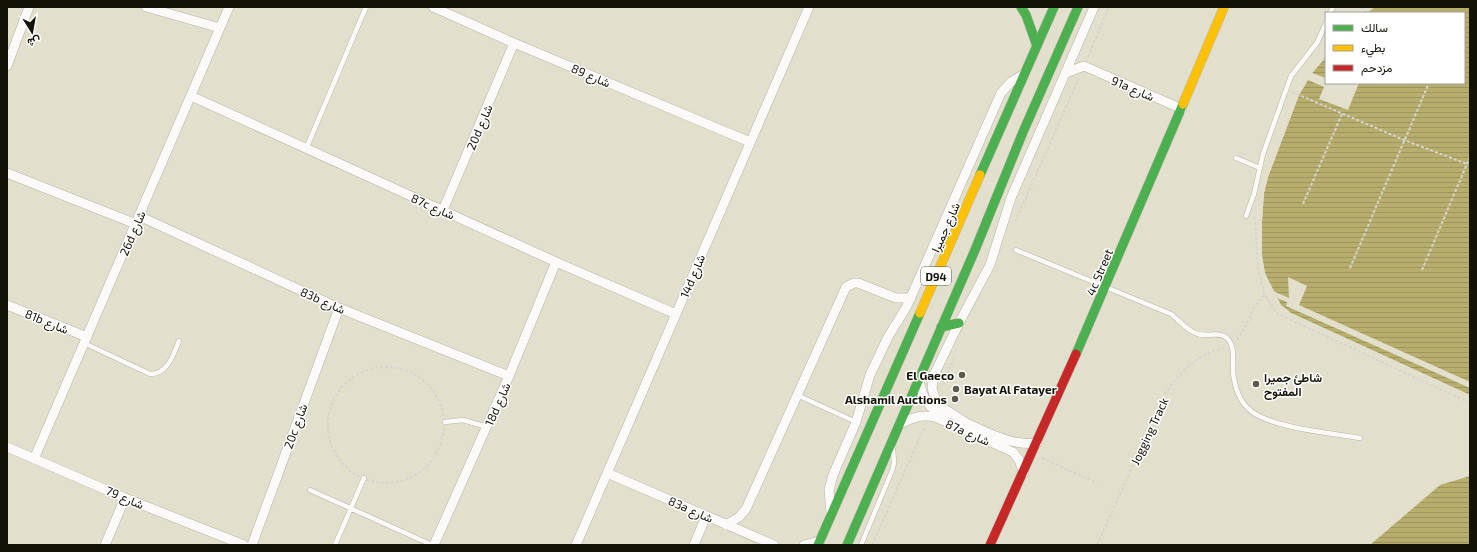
<svg xmlns="http://www.w3.org/2000/svg" width="1477" height="552" viewBox="0 0 1477 552" font-family="'Exo 2',Vazirmatn,sans-serif">
	<style>
		.water { fill: url(#water-rules) }
		.pier { fill: #e2e0cd }
		.lines { fill: none; stroke-linecap: round; stroke-linejoin: round }
		.lane-casing { stroke: #b5b3a4; stroke-width: 5.5 }
		.street-casing { stroke: #b5b3a4; stroke-width: 10 }
		.fast-casing { stroke: #b5b3a4; stroke-width: 10 }
		.slow-casing { stroke: #b5b3a4; stroke-width: 10 }
		.jam-casing { stroke: #b5b3a4; stroke-width: 10 }
		.path { stroke: #d5d5d0; stroke-width: 2; stroke-dasharray: 3 2; stroke-linecap: butt }
		.lane { stroke: #fbfaf8; stroke-width: 4.5 }
		.street { stroke: #fbfaf8; stroke-width: 9 }
		.fast { stroke: #4caf50; stroke-width: 9 }
		.slow { stroke: #ffc107; stroke-width: 9 }
		.jam { stroke: #c62828; stroke-width: 9 }
		.poi-dot { fill: #5b5a4c; stroke: #fff; stroke-width: 1.5 }
		.labels { text-anchor: middle; dominant-baseline: central; stroke-width: 3; stroke-linejoin: round; paint-order: stroke }
		.shield { fill: #fff; stroke: #5a5951; stroke-width: 1 }
		.shield-label { font-size: 11px; font-weight: bold; fill: #131206 }
		.street-label { font-size: 12px; fill: #131206; stroke: #fff }
		.poi-label { font-size: 12px; font-weight: bold; fill: #131206; stroke: #fff; text-anchor: end }
	</style>
	<defs>
		<pattern id="water-rules" width="6" height="5" patternUnits="userSpaceOnUse"><rect width="6" height="5" fill="#b7ae6e"/><path d="M0 2.5h6" fill="none" stroke="#9c955e"/></pattern>
	</defs>
	<rect width="100%" height="100%" fill="#e2e0cd"/>
	<path class="water" d="M1375 7H1470V395L1291 313 1281 305 1265 273 1262 256V221L1264 193 1268 177 1299 95 1312 73 1326 57V83H1464V13H1367Z
		M1470 476V545H1370L1440 485Z"/>
	<path class="pier" d="M1325 55H1326V57L1312 73 1326 78V83H1359L1348 110 1319 99 1324 87 1308 80 1299 95 1268 177 1264 193 1262 221V256L1265 273 1273 291 1289 298 1288 277 1307 286 1299 305 1470 382V388L1286 306 1287 302 1277 298 1281 305 1291 313 1470 395V397L1290 315 1279 306 1263 274 1260 256V220L1262 193 1266 176 1298 94 1310 71Z"/>
	<g class="lines">
		<g class="lane-casing">
			<path id="lane" d="M1330 13 1333 7
				M306 149 366 7
				M1236 158 1260 168
				M1246 216 1254 194 1263 154 1291 76 1317 43 1326 23
				M1016 250 1171 314C1180 321 1187 331 1198 334 1207 337 1219 331 1227 338 1237 348 1231 366 1234 379 1236 391 1241 403 1251 411 1273 428 1331 433 1360 438
				M84 343 150 374C168 374 173 355 179 341
				M797 395 856 422
				M445 422 463 420 487 427
				M310 490 432 545
				M335 545 364 478
				M861 545 892 471 894 463 893 449"/>
		</g>
		<g class="street-casing">
			<path id="street" d="M146 7 220 28
				M433 7 514 43 750 142
				M7 66 29 7
				M1066 73 1084 66 1182 109
				M191 96 556 262 676 314
				M7 173 136 224
				M443 210 514 43
				M139 216 339 308 509 376
				M7 305 87 337
				M919 380C923 400 928 409 947 416
				M963 422C989 432 1009 446 1037 443
				M900 424C912 418 921 414 935 417L1013 452 1019 460 1024 473
				M968 424 940 406 936 401 932 388 934 375 959 323 990 265 1011 198 1094 7
				M7 447 125 498 244 545
				M34 459 229 7
				M607 473 774 545
				M831 513 829 490 833 475 856 422 870 375 888 337 907 306 1001 93 1011 82 1024 74
				M726 525 739 517 746 509 846 287 854 283H858L896 298H911
				M105 545 125 498
				M252 545 339 308
				M434 545 509 376 556 262
				M576 545 809 7
				M694 545 706 516
				M804 545 820 541"/>
		</g>
		<g class="fast-casing">
			<path id="fast" d="M1021 7 1026 15 1037 46
				M980 175 1054 7
				M941 327 959 323
				M1076 354 1183 104
				M818 545 920 313
				M847 545 975 250 1023 132 1078 7"/>
		</g>
		<g class="slow-casing">
			<path id="slow" d="M1183 104 1224 7
				M920 313 980 175"/>
		</g>
		<g class="jam-casing">
			<path id="jam" d="M990 545 1076 354"/>
		</g>
		<path class="path" d="M1361 7 1367 13
			M1403 13H1404
			M1088 57 1109 7
			M1292 92 1404 140 1467 164
			M1303 204 1342 114
			M1255 217 1258 269 1265 295 1278 314 1468 402
			M1015 222 1079 78
			M1350 268 1429 83
			M1422 270 1470 157
			M1237 340 1243 331 1255 306 1265 295
			M328 425a58 58 0 1 1 116 0a58 58 0 1 1-116 0Z
			M943 383 955 356
			M1042 458 1097 483
			M872 545 925 426
			M1097 545 1165 394C1179 373 1198 353 1224 348"/>
		<use href="#lane" class="lane"/>
		<use href="#street" class="street"/>
		<use href="#fast" class="fast"/>
		<use href="#slow" class="slow"/>
		<use href="#jam" class="jam"/>
	</g>
	<g class="poi-dot">
		<circle cx="962" cy="375" r="4"/>
		<circle cx="1256" cy="384" r="4"/>
		<circle cx="956" cy="389" r="4"/>
		<circle cx="955" cy="399" r="4"/>
	</g>
	<g class="labels">
		<rect class="shield" x="921" y="267" width="30" height="18" rx="3"/>
		<g class="shield-label">
			<text x="936" y="276">D94</text>
		</g>
		<g class="street-label">
			<text transform="translate(591 75) rotate(23)">شارع 89</text>
			<text transform="translate(1133 88) rotate(23)">91a شارع</text>
			<text transform="translate(479 127) rotate(-67)">20d شارع</text>
			<text transform="translate(433 206) rotate(24)">87c شارع</text>
			<text transform="translate(945 227) rotate(-66)">شارع جميرا</text>
			<text transform="translate(132 233) rotate(-67)">26d شارع</text>
			<text transform="translate(1099 272) rotate(-67)">4c Street</text>
			<text transform="translate(692 276) rotate(-67)">14d شارع</text>
			<text transform="translate(323 300) rotate(24)">83b شارع</text>
			<text transform="translate(47 321) rotate(22)">81b شارع</text>
			<text transform="translate(497 404) rotate(-66)">18d شارع</text>
			<text transform="translate(295 426) rotate(-70)">20c شارع</text>
			<text transform="translate(1149 431) rotate(-65)">Jogging Track</text>
			<text transform="translate(968 432) rotate(24)">87a شارع</text>
			<text transform="translate(125 497) rotate(23)">شارع 79</text>
			<text transform="translate(691 509) rotate(24)">83a شارع</text>
		</g>
		<g class="poi-label">
			<text x="954" y="375">El Gaeco</text>
			<text x="1264" y="377" text-anchor="start">شاطئ جميرا<tspan x="1264" dy="14">المفتوح</tspan></text>
			<text x="964" y="389" text-anchor="start">Bayat Al Fatayer</text>
			<text x="947" y="399">Alshamil Auctions</text>
		</g>
	</g>
	<rect width="1477" height="552" fill="none" stroke="#131206" stroke-width="16"/>
	<rect x="1325" y="12" width="140" height="72" fill="#ffffff" stroke="#a1a09b"/>
	<rect x="1333" y="25" width="20" height="6" fill="#4caf50" stroke="#a1a09b"/>
	<text x="1361" y="32" font-size="12" fill="#131206">سالك</text>
	<rect x="1333" y="45" width="20" height="6" fill="#ffc107" stroke="#a1a09b"/>
	<text x="1361" y="52" font-size="12" fill="#131206">بطيء</text>
	<rect x="1333" y="65" width="20" height="6" fill="#c62828" stroke="#a1a09b"/>
	<text x="1361" y="72" font-size="12" fill="#131206">مزدحم</text>
	<g transform="translate(32 32) rotate(169)" stroke="#ffffff" stroke-width="3" paint-order="stroke">
	<path d="M0-3L7 15L0 10L-7 15Z" fill="#131206"/>
	<text y="-6" font-size="11" font-weight="bold" text-anchor="middle" fill="#131206">ش</text>
	</g>
</svg>
